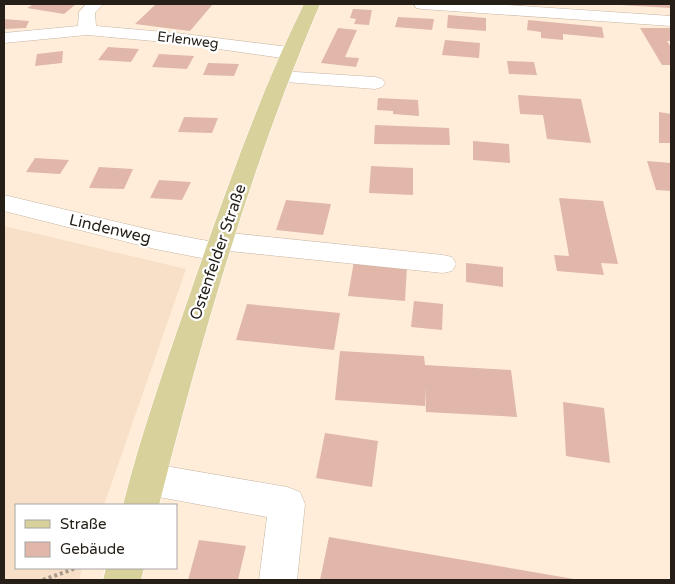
<svg xmlns="http://www.w3.org/2000/svg" width="675" height="584" viewBox="0 0 675 584" font-family="'Varela Round',sans-serif">
	<style>
		.built { fill: #f7e0c7 }
		.building { fill: #e1b7aa }
		.lines { fill: none; stroke-linecap: round; stroke-linejoin: round }
		.minor-casing { stroke: #c6b6a4; stroke-width: 1 }
		.major-casing { stroke: #fff; stroke-width: 1 }
		.path { stroke: #a6998b; stroke-width: 4; stroke-dasharray: 3 3; stroke-linecap: butt }
		.minor { fill: #fff; fill-rule: evenodd }
		.major { fill: #d9d19b; fill-rule: evenodd }
		.labels { text-anchor: middle; dominant-baseline: central; stroke-width: 4.5; stroke-linejoin: round; paint-order: stroke }
		.far-street-label { font-size: 14px; fill: #251f18; stroke: #fff }
		.street-label { font-size: 16px; fill: #251f18; stroke: #fff }
	</style>
	<rect width="100%" height="100%" fill="#ffedda"/>
	<path class="built" d="M4 226 186 269 104 505H16V568H82L79 580H4Z"/>
	<path class="building" d="M34 4H76L64 14 27 8Z
		M156 4H213L190 31 135 24Z
		M620 4H671V8L620 5Z
		M353 9 372 10 369 25 354 24 356 19 350 18Z
		M448 15 486 18V31L447 28Z
		M398 17 434 19 432 30 395 27Z
		M4 19 29 21 26 28 4 29Z
		M528 20 602 27 604 38 563 34V40L541 38V32L527 30Z
		M338 28 357 30 345 57 359 58 356 67 321 63Z
		M640 28H671V41H667L671 47V65H662Z
		M445 40 480 43 479 58 442 55Z
		M108 47 139 49 131 62 98 60Z
		M63 51 62 63 35 66 37 54Z
		M159 54 194 56 187 69 152 67Z
		M507 61 534 62 537 75 509 74Z
		M208 63 239 64 234 76 203 75Z
		M518 95 581 99 591 143 547 139 543 115 520 114Z
		M378 98 418 100 419 116 393 114V111L377 110Z
		M659 112 671 114V143H659Z
		M184 117 218 118 212 133 178 132Z
		M375 125 449 128 450 145 374 144Z
		M473 141 509 144 510 163 473 160Z
		M35 158 69 160 60 174 26 172Z
		M647 161 671 163V191L656 190Z
		M371 166 413 168V195L369 193Z
		M99 167 133 169 124 189 89 188Z
		M159 180 191 182 182 200 150 198Z
		M559 198 603 201 618 264 601 263 604 275 557 271 554 255 569 256Z
		M286 200 331 204 323 235 276 230Z
		M354 261 407 266 405 301 348 296Z
		M466 263 503 267V287L466 282Z
		M414 301 443 304 442 330 411 327Z
		M247 304 340 313 334 350 236 340Z
		M340 351 424 356 425 365 511 370 517 417 426 412 425 386V406L335 400Z
		M563 402 604 408 610 463 566 456Z
		M325 433 378 441 372 487 316 478Z
		M329 537 574 579V580H320Z
		M199 540 246 546 238 580H188Z"/>
	<g class="lines">
		<g class="minor-casing">
			<path id="minor" d="M86 4H103L95 13 96 26 176 33 289 47 296 49 298 53 296 57 289 59 176 43 87 35 4 43V33L78 26 79 12Z
				M414 4H492L671 16V26L422 9 416 8Z
				M280 71 375 77 382 79 385 83 382 87 375 89 273 81 270 77 273 73Z
				M4 195 155 231 208 241 212 235 221 232 443 255 452 257 456 264 452 271 443 273 229 251 226 258 217 261 155 249 4 211Z
				M148 463 287 487 300 492 305 504 297 580H259L267 517 148 495 136 490 131 479 136 468Z"/>
		</g>
		<g class="major-casing">
			<path id="major" d="M304 4H320C251 165 202 336 159 505H123C142 430 169 355 194 282 227 188 260 93 304 4Z
				M106 568H144L141 580H103Z"/>
		</g>
		<path class="path" d="M43 580 76 568"/>
		<use href="#minor" class="minor"/>
		<use href="#major" class="major"/>
	</g>
	<g class="labels">
		<g class="far-street-label">
			<text transform="translate(188 40) rotate(7)">Erlenweg</text>
		</g>
		<g class="street-label">
			<text transform="translate(110 229) rotate(13)">Lindenweg</text>
			<text transform="translate(218 252) rotate(-71)">Ostenfelder Straße</text>
		</g>
	</g>
	<rect width="675" height="584" fill="none" stroke="#251f18" stroke-width="10"/>
	<rect x="15" y="504" width="162" height="65" fill="#ffffff" stroke="#a8a5a3"/>
	<rect x="25" y="520" width="25" height="8" fill="#d9d19b" stroke="#a8a5a3"/>
	<text x="60" y="529" font-size="15" fill="#251f18">Straße</text>
	<rect x="25" y="542" width="25" height="15" fill="#e1b7aa" stroke="#a8a5a3"/>
	<text x="60" y="554" font-size="15" fill="#251f18">Gebäude</text>
</svg>
